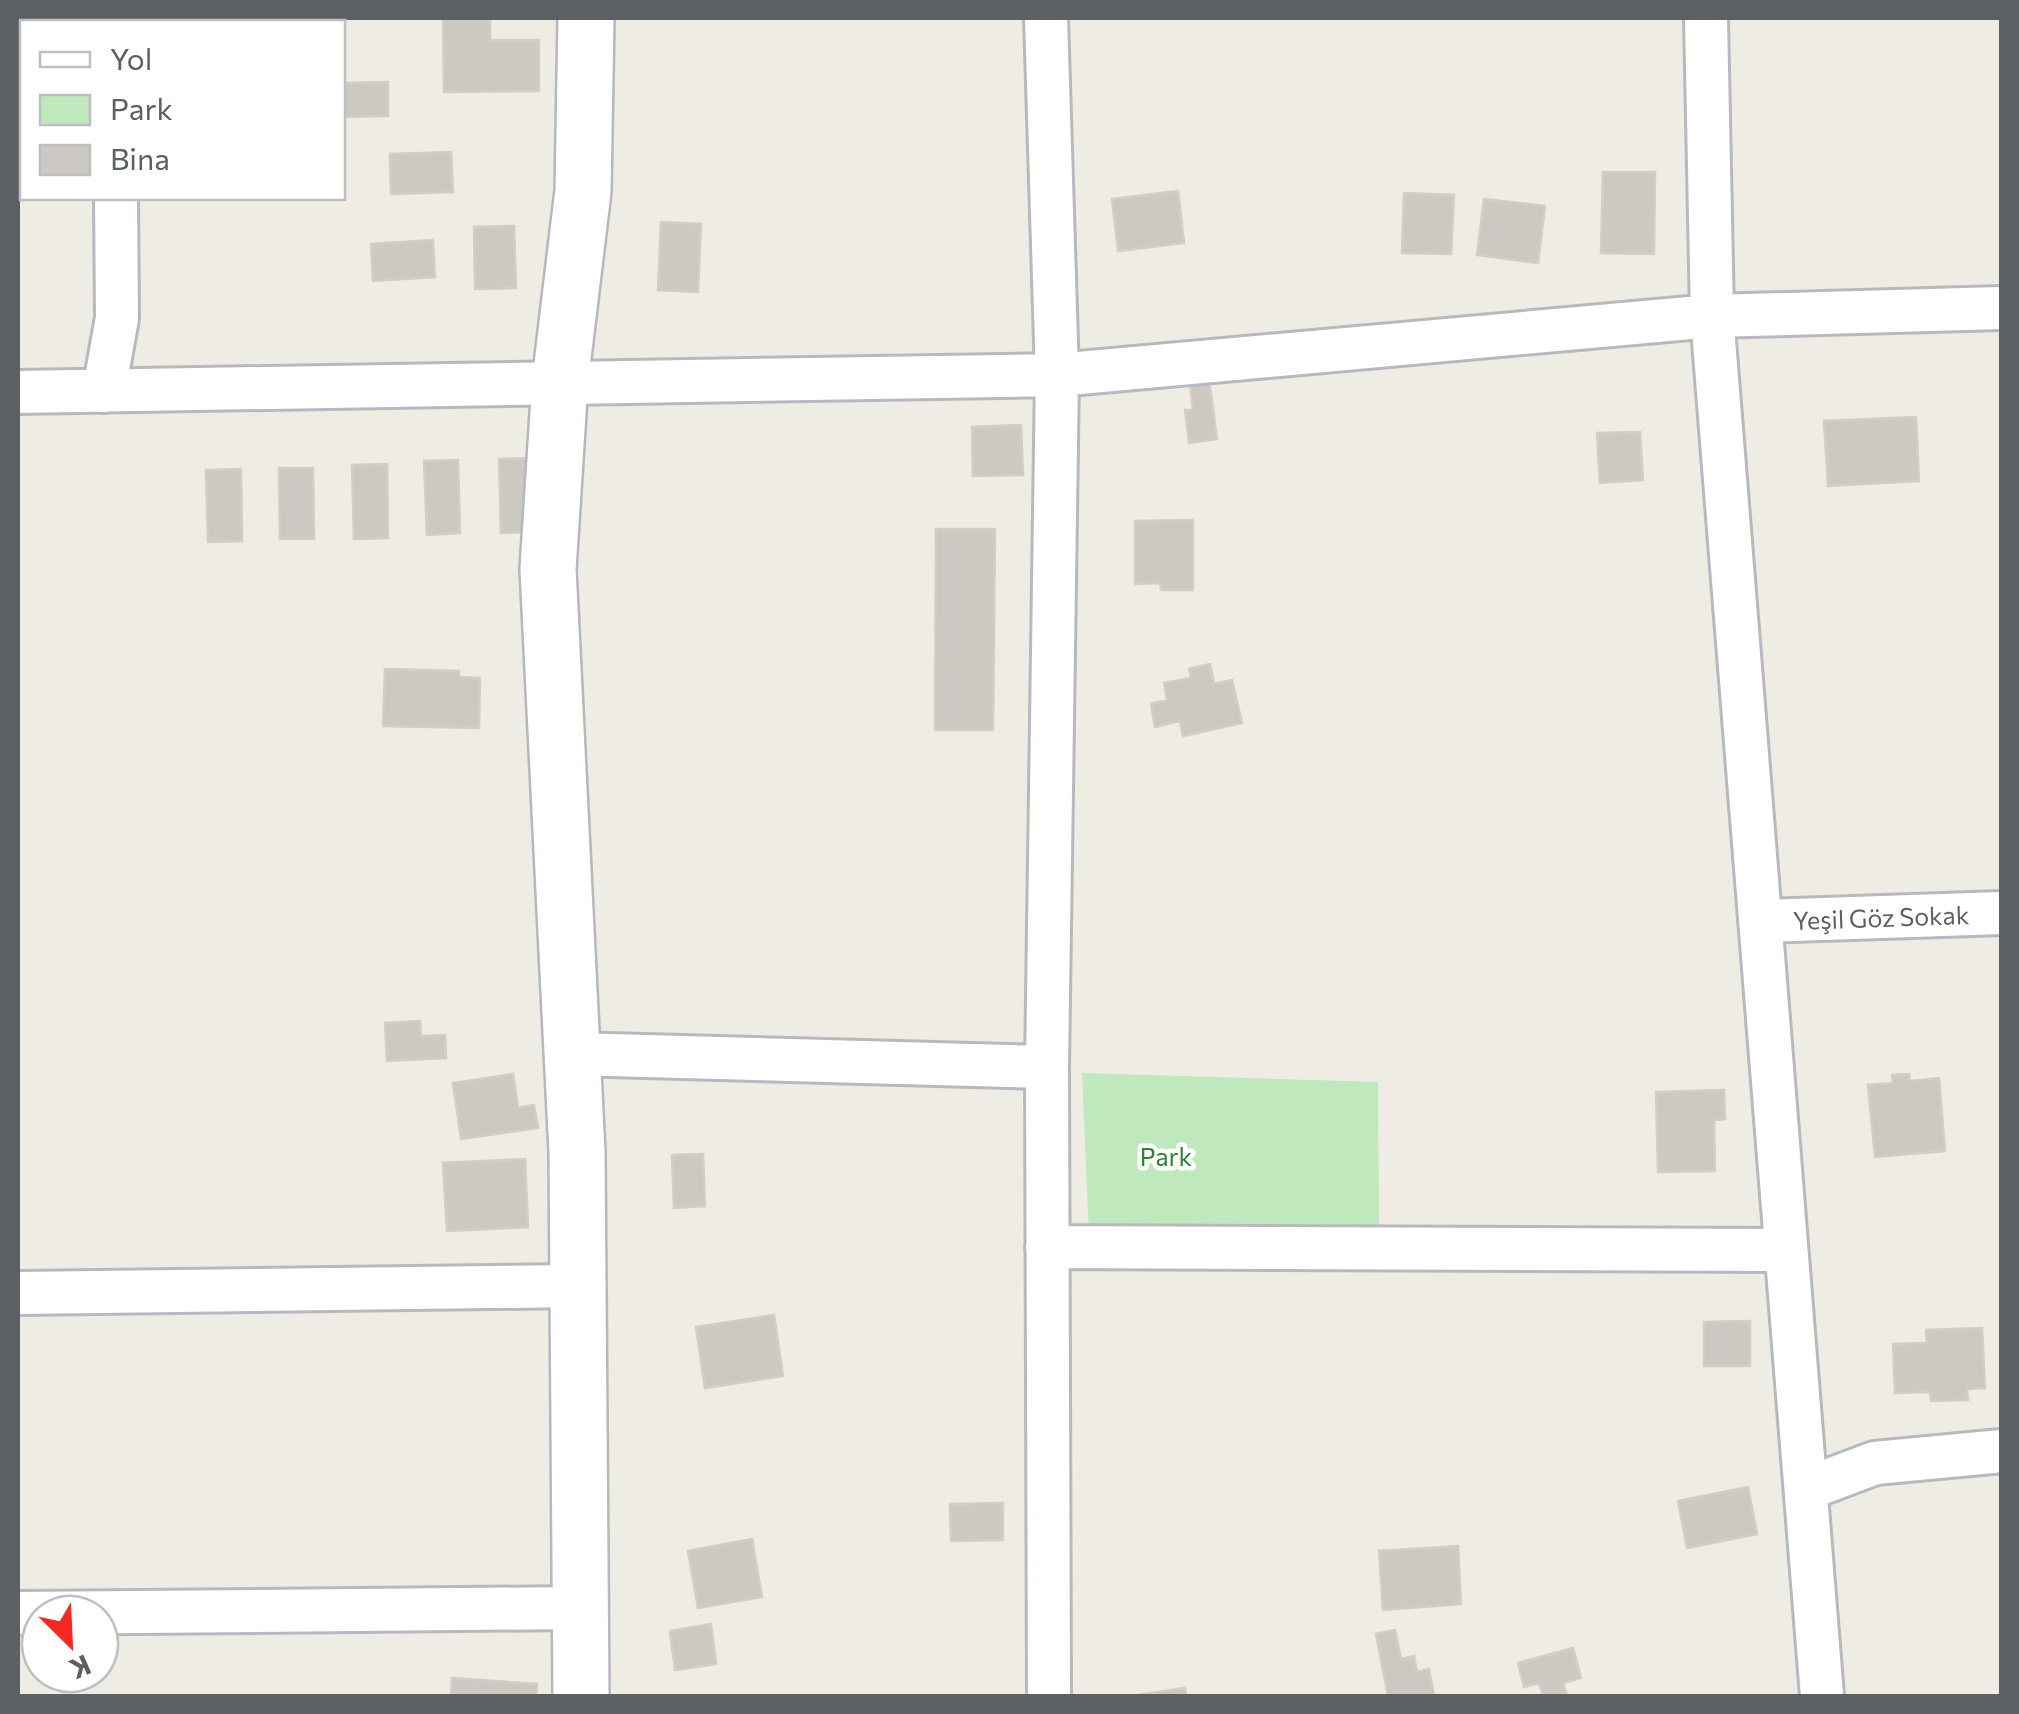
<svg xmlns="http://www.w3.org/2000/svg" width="2019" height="1714" viewBox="0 0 2019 1714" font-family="Commissioner,sans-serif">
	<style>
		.green { fill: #c0e8bd }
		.building { fill: #ccc8c2; stroke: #d4cdc1; stroke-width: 2.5 }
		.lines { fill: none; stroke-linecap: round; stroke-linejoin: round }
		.street-casing { stroke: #b6babe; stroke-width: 48 }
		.secondary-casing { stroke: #b4b9be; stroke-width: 60 }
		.street { stroke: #fff; stroke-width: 42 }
		.secondary { stroke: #fff; stroke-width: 55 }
		.labels { text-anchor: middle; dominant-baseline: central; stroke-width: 9; stroke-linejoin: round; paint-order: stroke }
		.street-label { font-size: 25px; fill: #5b6065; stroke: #fff }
		.park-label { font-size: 25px; fill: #2e822e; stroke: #fff }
	</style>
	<rect width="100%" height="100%" fill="#efece3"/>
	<path class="green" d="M1082 1073 1378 1082 1379 1233 1089 1237Z"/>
	<path class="building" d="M443 18H490V40H539V91L444 92Z
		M388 82V116L342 117V83Z
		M451 152 453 192 391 194 390 154Z
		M1603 172H1655L1654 254 1601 253Z
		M1178 191 1184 243 1118 251 1112 199Z
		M1404 193 1454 195 1451 254 1402 253Z
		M1484 199 1545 206 1538 263 1477 255Z
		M661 222 701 224 698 292 658 290Z
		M514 226 516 288 475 289 474 227Z
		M433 240 435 277 373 281 371 244Z
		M1209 380 1217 439 1189 443 1185 410H1193L1190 382Z
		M1916 417 1919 481 1828 486 1824 421Z
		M1021 425 1023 475 973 476 972 427Z
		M1640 432 1643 480 1600 483 1597 433Z
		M533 458 535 532 501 533 499 459Z
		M458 460 460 533 427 535 424 461Z
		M387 464 388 538 354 539 352 465Z
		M279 468H313L314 539H280Z
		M241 469 242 541 208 542 206 470Z
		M1193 520V590H1161L1160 583 1135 584V521Z
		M936 529H995L993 730H935Z
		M1210 664 1214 684 1232 680 1242 723 1183 736 1180 721 1155 727 1151 704 1167 700 1164 683 1191 678 1189 669Z
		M385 669 459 671V677L480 678 479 728 383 726Z
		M420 1021 421 1036 445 1035 446 1058 387 1061 385 1023Z
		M513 1074 518 1108 534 1105 538 1128 461 1139 453 1083Z
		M1909 1074 1910 1081 1939 1078 1945 1151 1875 1157 1868 1085 1893 1083 1892 1075Z
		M1724 1090 1725 1119 1714 1120 1715 1171 1658 1172 1656 1092Z
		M703 1154 705 1206 674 1208 672 1155Z
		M525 1159 528 1227 447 1231 443 1163Z
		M774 1315 783 1376 705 1388 696 1327Z
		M1750 1321V1366H1704V1322Z
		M1982 1328 1985 1388 1967 1389 1968 1400 1931 1401 1930 1392 1895 1393 1893 1344 1927 1343 1926 1330Z
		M1748 1487 1757 1534 1687 1548 1678 1501Z
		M1003 1503V1540L951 1541 950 1504Z
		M752 1539 762 1597 698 1608 688 1551Z
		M1458 1546 1461 1604 1383 1610 1379 1551Z
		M711 1624 716 1664 675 1670 670 1631Z
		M1395 1630 1401 1659 1414 1656 1417 1672 1429 1669 1434 1696H1388L1376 1634Z
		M1573 1648 1581 1678 1563 1683 1567 1696H1543L1539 1683 1524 1687 1518 1663Z
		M452 1678 537 1684 536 1696H451Z
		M1185 1688 1186 1696H1131Z"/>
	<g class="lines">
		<g class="street-casing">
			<path id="street" d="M114 18V22
				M1046 18 1057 375 1047 1067 1049 1696
				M1706 18 1712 316 1822 1696
				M104 391 117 318 116 198
				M18 392 1057 375 1712 316 2002 308
				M1760 921 2002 913
				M572 1054 1047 1067
				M1047 1247 1786 1250
				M18 1293 578 1286
				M1806 1489 1875 1463 2002 1451
				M18 1613 580 1608"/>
		</g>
		<g class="secondary-casing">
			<path id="secondary" d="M581 1696 577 1152 548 569 560 382 583 191 586 18"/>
		</g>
		<use href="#street" class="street"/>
		<use href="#secondary" class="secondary"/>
	</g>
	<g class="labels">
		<g class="street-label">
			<text transform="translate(1881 917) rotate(-2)">Yeşil Göz Sokak</text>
		</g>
		<g class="park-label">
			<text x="1166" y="1156">Park</text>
		</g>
	</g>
	<rect width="2019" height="1714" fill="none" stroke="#5b6065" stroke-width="40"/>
	<rect x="20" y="20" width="325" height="180" fill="#ffffff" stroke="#bdbfc1" stroke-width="2.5"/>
	<rect x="40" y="52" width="50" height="15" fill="#ffffff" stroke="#bdbfc1" stroke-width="2.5"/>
	<text x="110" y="70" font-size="30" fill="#5b6065">Yol</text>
	<rect x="40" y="95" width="50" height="30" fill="#c0e8bd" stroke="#bdbfc1" stroke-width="2.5"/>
	<text x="110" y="120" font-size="30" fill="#5b6065">Park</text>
	<rect x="40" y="145" width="50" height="30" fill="#ccc8c2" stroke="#bdbfc1" stroke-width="2.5"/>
	<text x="110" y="170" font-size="30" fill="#5b6065">Bina</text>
	<g transform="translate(70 1644) rotate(156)"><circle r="48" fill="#ffffff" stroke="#bdbfc1" stroke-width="2.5"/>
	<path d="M0-8L18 38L0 25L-18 38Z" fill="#f52823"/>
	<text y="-15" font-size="28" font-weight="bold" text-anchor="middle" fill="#5b6065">K</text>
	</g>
</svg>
